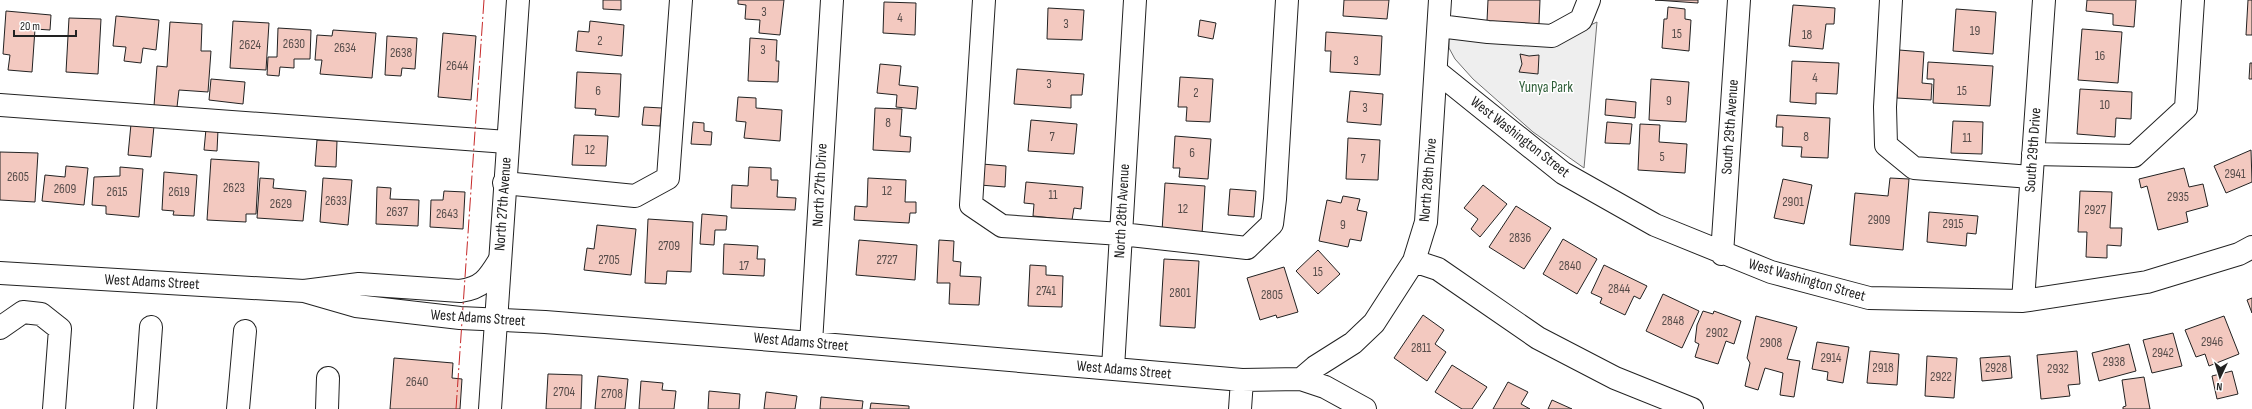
<svg xmlns="http://www.w3.org/2000/svg" width="2252" height="409" viewBox="0 0 2252 409" font-family="'Sofia Sans Condensed',sans-serif">
	<style>
		.green { fill: #eee; stroke: #6f6f6f }
		.building { fill: #f3c9c0; stroke: #222 }
		.lines { fill: none; stroke-linecap: round; stroke-linejoin: round }
		.minor-casing { stroke: #222; stroke-width: 24 }
		.major-casing { stroke: #222; stroke-width: 24 }
		.minor { stroke: #fff; stroke-width: 22 }
		.major { stroke: #fff; stroke-width: 22 }
		.power { stroke: #c62828; stroke-width: 1; stroke-dasharray: 14 3 2 3; stroke-linecap: butt }
		.labels { text-anchor: middle; dominant-baseline: central; stroke-width: 3; stroke-linejoin: round; paint-order: stroke }
		.number-label { font-size: 13px; fill: #564c4a }
		.park-label { font-size: 15px; fill: #2f5e38; stroke: #fff }
		.street-label { font-size: 15px; fill: #222; stroke: #fff }
	</style>
	<rect width="100%" height="100%" fill="#fff"/>
	<path class="green" d="M1597 22 1584 168 1533 132 1473 79 1455 59 1449 48V35L1582 29Z"/>
	<path class="building" d="M603 0H621V10L603 9Z
		M738 0H784L780 35 759 33 760 20 745 19 746 5 738 4Z
		M1344 0H1389L1387 19 1343 16Z
		M1488 0H1540L1539 24 1487 21Z
		M1655 0H1698V3Z
		M2087 0H2136L2134 27 2113 25V14L2086 11Z
		M2248 0H2252V35H2246Z
		M884 2 916 3 915 35 883 33Z
		M1793 5 1835 8 1834 24H1826L1823 49 1789 46Z
		M1668 7 1685 9V19L1691 20 1689 51 1662 48 1664 19H1667Z
		M1048 8 1084 10 1082 40 1047 39Z
		M1956 9 1996 12 1993 54 1953 51Z
		M6 11 51 15 50 30 35 29 32 72 8 70 10 55 3 54Z
		M116 16 159 20 156 50 143 48 141 63 124 61 126 47 113 46Z
		M69 18 101 19 98 74 66 72Z
		M1200 20 1216 23 1213 39 1198 36Z
		M233 21 269 23 266 70 230 68Z
		M590 21 624 25 622 56 576 51 578 31 589 32Z
		M170 22 202 24 201 51H211L208 92 179 90 177 107 154 106 157 66 167 67Z
		M278 28 311 30 310 59H294V68L280 67 279 76 267 75 268 57H277Z
		M2082 29 2122 32 2118 83 2078 80Z
		M333 30 376 33 372 78 320 74 322 60H315L317 35 332 36Z
		M1326 32 1382 36 1380 75 1330 72 1331 51H1325Z
		M443 33 476 36 471 100 438 97Z
		M387 36 417 38 415 69 402 68 401 76 385 75Z
		M750 38 777 40 776 61H779L778 82 748 81Z
		M1899 50 1924 52 1922 83 1932 84 1931 100 1897 98Z
		M1520 54 1529 56 1539 55 1538 74 1519 72 1522 64Z
		M1792 61 1839 63 1837 94 1816 93V104L1790 102Z
		M1928 62 1993 66 1990 106 1933 103 1934 79H1927Z
		M2250 63H2252V79H2249Z
		M880 64 901 66 899 85 918 87 916 109 896 107 897 95 877 93Z
		M1017 69 1084 74 1082 95H1071V108L1014 104Z
		M577 72 621 74 619 117 595 115 596 109 575 108Z
		M1180 77 1213 79 1210 122 1186 121 1187 107H1178Z
		M211 79 245 82 243 104 209 100Z
		M1651 79 1689 82 1686 122 1649 120Z
		M2080 89 2132 92 2131 119 2116 118 2115 137 2077 134Z
		M1350 91 1383 94 1381 125 1347 122Z
		M738 97 756 98V108L782 110 780 141 744 138 746 122 736 121Z
		M1606 99 1636 102 1635 118 1605 115Z
		M644 107 662 108 660 126 642 125Z
		M875 108 902 109 900 136 911 137 910 152 873 150Z
		M1777 115 1830 118 1828 158 1801 157 1802 147 1782 146 1783 127H1776Z
		M1031 120 1077 124 1074 154 1028 151Z
		M1953 121 1983 122 1982 154 1951 153Z
		M693 122 704 123V131L712 132 711 145 691 144Z
		M1607 122 1632 124 1630 144 1605 143Z
		M131 124 154 126 151 157 128 155Z
		M1640 124 1660 125 1659 142 1687 144 1685 173 1638 170Z
		M206 129 218 130 217 151 204 150Z
		M574 135 608 136 606 166 572 165Z
		M1175 136 1211 139 1208 179 1179 177 1180 168H1173Z
		M1348 138 1380 140 1378 180 1346 179Z
		M317 140 337 141 336 167 315 166Z
		M2251 150 2252 182 2226 193 2214 166Z
		M0 152 38 153 35 202 0 200Z
		M211 159 259 162 256 214H246V222L207 220Z
		M982 164 1006 166 1005 187 980 185Z
		M66 166 88 168 84 205 42 201 45 175 65 177Z
		M120 167 143 169 139 217 106 214V206L92 205 94 177 120 176Z
		M749 167 771 168V180H778L777 197 796 198 795 210 731 208 732 185 748 186Z
		M2184 168 2189 187 2203 184 2208 206 2186 212 2188 222 2158 230 2147 186 2141 188 2139 179Z
		M164 172 197 175 194 216 173 215 174 211 162 210Z
		M260 178 274 179 273 188 306 191 303 221 257 218Z
		M323 178 352 180 348 225 320 222Z
		M868 178 906 180 905 202H916V213H910L909 223 854 220 855 206 867 207Z
		M1890 178 1909 179 1903 250 1850 245 1855 193 1888 196Z
		M1783 179 1812 185 1804 224 1774 218Z
		M1026 182 1083 187 1081 209 1074 208 1072 220 1033 216 1034 204 1024 203Z
		M1165 183 1205 186 1202 234 1162 231Z
		M1483 185 1507 204 1480 237 1471 229 1478 219 1464 208Z
		M377 187 391 188 390 199 419 200 418 226 376 224Z
		M1230 189 1256 191 1254 217 1228 215Z
		M444 191 465 192 463 229 430 227 431 200H443Z
		M2080 191 2112 192 2110 228H2122L2121 246 2107 245V258L2086 257 2087 232H2078Z
		M1343 196 1360 199 1357 210 1367 212 1361 241 1350 239 1348 247 1319 241 1327 200 1341 203Z
		M1516 206 1551 228 1524 269 1489 247Z
		M1929 212 1978 216 1976 234 1967 233 1966 246 1927 242Z
		M702 214 727 216 726 230H715L714 245 700 244Z
		M648 219 693 222 691 272 667 271 666 284 645 283Z
		M597 225 636 229 631 275 584 270 587 248 594 249Z
		M1563 239 1597 259 1577 294 1543 274Z
		M859 240 917 245 915 280 856 275Z
		M939 240 954 241 953 261 961 262 960 276 981 277 979 305 949 304 950 283H937Z
		M724 244 758 246 757 259H765L764 276 723 274Z
		M1318 250 1340 274 1318 294 1296 271Z
		M1164 259 1199 261 1195 328 1160 326Z
		M1030 265 1046 266V275L1063 276 1062 307 1028 306Z
		M1604 265 1647 286 1640 299 1634 296 1625 315 1600 303 1602 298 1591 293Z
		M1284 267 1298 312 1277 318 1276 315 1260 320 1247 278Z
		M1663 294 1699 311 1682 348 1646 331Z
		M2252 298V313L2247 300Z
		M1703 311 1713 314 1714 311 1741 321 1734 344 1726 341 1718 364 1695 357 1699 344 1695 342 1697 325Z
		M1423 315 1444 330 1435 344 1446 352 1427 381 1394 358Z
		M1756 316 1797 327 1787 359 1800 361 1794 397 1780 395 1783 373 1765 368 1758 390 1745 386 1750 363 1747 358Z
		M2224 316 2239 354 2209 366 2205 354 2196 357 2185 330Z
		M2173 333 2182 366 2152 373 2143 340Z
		M1817 342 1849 347 1843 383 1827 380 1828 372 1812 369Z
		M2129 344 2136 371 2099 381 2092 353Z
		M1870 351 1899 354 1897 385 1867 383Z
		M2077 351 2080 384 2068 385 2070 396 2041 399 2037 355Z
		M1927 356 1957 358 1954 398 1925 396Z
		M2010 356 2012 378 1982 381 1980 358Z
		M394 358 453 363 452 378 462 379 460 409H390Z
		M1452 365 1487 387 1472 409H1462L1435 392Z
		M2232 371 2238 394 2217 399 2212 376Z
		M548 374 582 375 581 409H546Z
		M598 376 628 379 625 409H595Z
		M2144 377 2150 409H2123V407L2126 406 2122 380Z
		M641 381 663 383 662 390 676 391 674 409H639Z
		M1508 382 1528 392 1521 404 1530 409H1493Z
		M709 391 740 394 739 409H708Z
		M766 392 797 396 795 409H764Z
		M821 397 863 401 862 409H820Z
		M1552 400 1572 409H1548Z
		M871 403 909 406V409H870Z"/>
	<g class="lines">
		<g class="minor-casing">
			<path id="minor" d="M984 0 971 205 1002 226 1121 234 1247 248 1272 224 1275 199 1287 0
				M1891 0 1885 107 1886 145 1914 168 2031 177
				M1439 26 1488 32 1552 36 1581 20 1589 0
				M1436 71 1563 173 1655 225 1771 272 1869 298 2023 301 2147 282 2239 254 2252 247
				M0 105 507 142
				M2033 154 2134 156 2186 108 2193 0
				M504 183 635 196 668 178 681 0
				M1722 254 1739 0
				M1414 261 1438 269 1538 338 1615 378 1692 409
				M0 273 304 291 359 284 460 291C482 288 488 279 499 261
				M304 291 356 306 460 318 545 322 811 343 1242 380 1301 379 1325 387 1365 409
				M2023 301 2044 0
				M0 328 23 312 41 314 60 329 54 409
				M811 343 832 0
				M1113 368 1135 0
				M1301 379 1315 367 1353 343 1374 323 1414 261 1426 222 1440 0
				M145 409 151 327
				M238 409 245 331
				M327 409 328 378
				M1240 409 1242 380"/>
		</g>
		<g class="major-casing">
			<path id="major" d="M490 409 518 0"/>
		</g>
		<use href="#minor" class="minor"/>
		<use href="#major" class="major"/>
		<path class="power" d="M456 409 484 0"/>
	</g>
	<g class="labels">
		<g class="number-label">
			<text x="764" y="12">3</text>
			<text x="900" y="18">4</text>
			<text x="1066" y="24">3</text>
			<text x="1975" y="31">19</text>
			<text x="1677" y="34">15</text>
			<text x="1807" y="35">18</text>
			<text x="600" y="41">2</text>
			<text x="294" y="44">2630</text>
			<text x="250" y="45">2624</text>
			<text x="345" y="48">2634</text>
			<text x="763" y="50">3</text>
			<text x="401" y="53">2638</text>
			<text x="2100" y="56">16</text>
			<text x="1356" y="61">3</text>
			<text x="457" y="66">2644</text>
			<text x="1815" y="78">4</text>
			<text x="1049" y="84">3</text>
			<text x="598" y="91">6</text>
			<text x="1962" y="91">15</text>
			<text x="1196" y="93">2</text>
			<text x="1669" y="101">9</text>
			<text x="2105" y="105">10</text>
			<text x="1365" y="108">3</text>
			<text x="888" y="123">8</text>
			<text x="1052" y="137">7</text>
			<text x="1806" y="137">8</text>
			<text x="1967" y="138">11</text>
			<text x="590" y="150">12</text>
			<text x="1192" y="153">6</text>
			<text x="1662" y="157">5</text>
			<text x="1363" y="159">7</text>
			<text x="2235" y="174">2941</text>
			<text x="18" y="177">2605</text>
			<text x="234" y="188">2623</text>
			<text x="65" y="189">2609</text>
			<text x="887" y="191">12</text>
			<text x="117" y="192">2615</text>
			<text x="179" y="192">2619</text>
			<text x="1053" y="195">11</text>
			<text x="2178" y="197">2935</text>
			<text x="336" y="201">2633</text>
			<text x="1793" y="202">2901</text>
			<text x="281" y="204">2629</text>
			<text x="1183" y="209">12</text>
			<text x="2095" y="210">2927</text>
			<text x="397" y="212">2637</text>
			<text x="447" y="214">2643</text>
			<text x="1879" y="220">2909</text>
			<text x="1953" y="224">2915</text>
			<text x="1343" y="225">9</text>
			<text x="1520" y="238">2836</text>
			<text x="669" y="246">2709</text>
			<text x="609" y="260">2705</text>
			<text x="887" y="260">2727</text>
			<text x="744" y="266">17</text>
			<text x="1570" y="266">2840</text>
			<text x="1318" y="272">15</text>
			<text x="1619" y="289">2844</text>
			<text x="1046" y="291">2741</text>
			<text x="1180" y="293">2801</text>
			<text x="1272" y="295">2805</text>
			<text x="1673" y="321">2848</text>
			<text x="1717" y="333">2902</text>
			<text x="2212" y="342">2946</text>
			<text x="1771" y="343">2908</text>
			<text x="1421" y="348">2811</text>
			<text x="2163" y="353">2942</text>
			<text x="1831" y="358">2914</text>
			<text x="2114" y="362">2938</text>
			<text x="1883" y="368">2918</text>
			<text x="1996" y="368">2928</text>
			<text x="2058" y="369">2932</text>
			<text x="1941" y="377">2922</text>
			<text x="417" y="382">2640</text>
			<text x="564" y="392">2704</text>
			<text x="612" y="394">2708</text>
		</g>
		<g class="park-label">
			<text x="1546" y="87">Yunya Park</text>
		</g>
		<g class="street-label">
			<text transform="translate(1730 127) rotate(-86)">South 29th Avenue</text>
			<text transform="translate(1520 137) rotate(38)">West Washington Street</text>
			<text transform="translate(2033 150) rotate(-86)">South 29th Drive</text>
			<text transform="translate(1428 180) rotate(-85)">North 28th Drive</text>
			<text transform="translate(820 185) rotate(-87)">North 27th Drive</text>
			<text transform="translate(503 204) rotate(-86)">North 27th Avenue</text>
			<text transform="translate(1122 211) rotate(-87)">North 28th Avenue</text>
			<text transform="translate(1807 280) rotate(16)">West Washington Street</text>
			<text transform="translate(152 282) rotate(3)">West Adams Street</text>
			<text transform="translate(478 318) rotate(4)">West Adams Street</text>
			<text transform="translate(801 342) rotate(5)">West Adams Street</text>
			<text transform="translate(1124 370) rotate(5)">West Adams Street</text>
		</g>
	</g>
	<g transform="translate(2220 377) rotate(184)" stroke="#ffffff" stroke-width="3" paint-order="stroke">
	<path d="M0-3L7 15L0 10L-7 15Z" fill="#222222"/>
	<text y="-6" font-size="11" font-weight="bold" text-anchor="middle" fill="#222222">N</text>
	</g>
	<path d="M14 30v6h62v-6" fill="none" stroke="#222222" stroke-width="2"/>
	<text x="20" y="30" font-size="12" fill="#222222" stroke="#ffffff" stroke-width="3" paint-order="stroke">20 m</text>
</svg>
